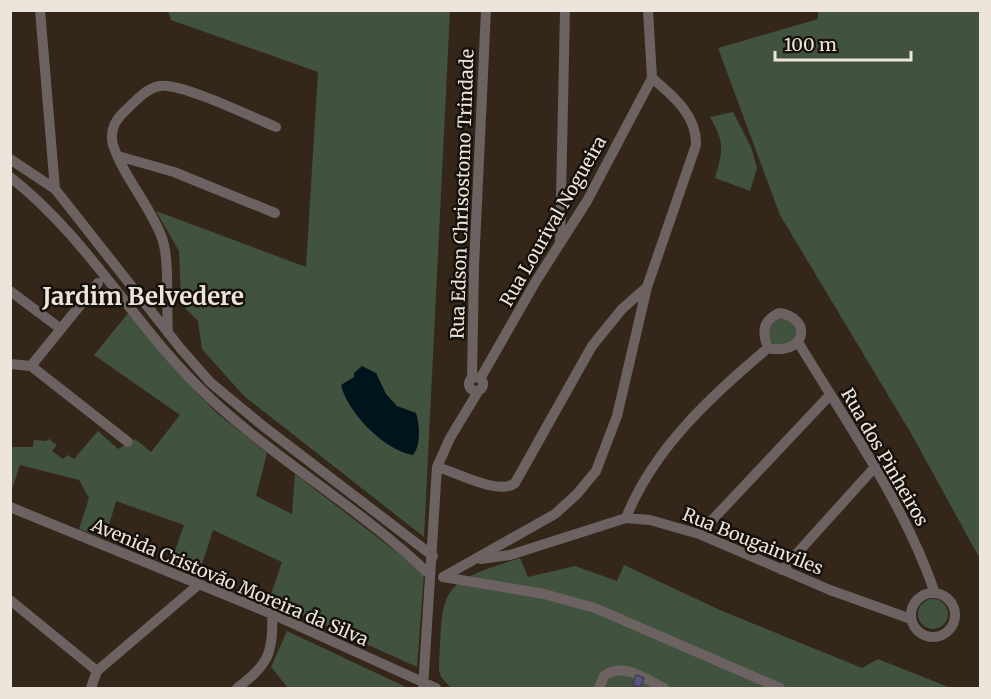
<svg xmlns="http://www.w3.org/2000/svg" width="991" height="699" viewBox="0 0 991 699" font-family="Merriweather,serif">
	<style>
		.green { fill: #41533e }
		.water { fill: #00141c }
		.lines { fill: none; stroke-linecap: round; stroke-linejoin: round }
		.minor { stroke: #6d6262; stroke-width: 10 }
		.wall { fill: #4e4b6d }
		.building { fill: #5b577f; stroke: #403d59; stroke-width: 1.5 }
		.labels { text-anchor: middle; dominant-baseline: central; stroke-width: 5; stroke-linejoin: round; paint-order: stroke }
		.street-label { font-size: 18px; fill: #ede5dc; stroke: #17110b }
		.district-label { font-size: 24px; font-weight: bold; fill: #ede5dc; stroke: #17110b }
	</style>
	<rect width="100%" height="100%" fill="#34271a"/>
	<path class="green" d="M168 11H450L424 537 244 396 202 349 198 321 183 306 181 299 179 251 156 211 306 267 318 72 171 20Z
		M818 11H980V559L912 435 780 215 718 48 818 19Z
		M733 112 751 147 757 168 750 191 715 178C723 150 725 143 710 117Z
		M129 312 198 394 218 414 267 453 256 496 292 514 295 474 424 573 417 667 269 600 282 562 213 530 199 573 171 562 184 525 116 501 105 539 79 529 89 498 79 480 20 465 11 492V447H33L34 440 46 441 49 439 57 445 52 451 63 459 67 455 74 459 98 431 118 449 135 439 151 452 180 415 94 355Z
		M776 317 791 319 797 332 794 342 775 345 771 342 767 328Z
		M520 558 528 577 575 566 617 581 624 565 720 610 862 668 878 659 951 688H668L623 667 595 688 450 687 441 677 439 670C443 587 437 584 520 558Z
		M918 614a15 15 0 1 1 30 0a15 15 0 1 1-30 0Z
		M287 631 408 688H288L271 667Z
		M621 674 659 688H602L608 678Z"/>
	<path class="water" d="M362 366 376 373 386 394 397 406 416 413C420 425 421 446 413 455 385 451 347 412 341 385L354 377V373Z"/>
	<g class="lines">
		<path class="minor" d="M40 10 55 189
			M648 10 652 78
			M118 156 174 172 275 213
			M10 159 55 189 181 349 210 382 263 426 433 556
			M10 177C90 239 137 331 211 399 280 463 363 510 430 575
			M560 244 565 10
			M10 291 61 329
			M779 313C812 317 808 356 768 348 762 332 762 321 779 313Z
			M168 333C166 307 170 260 162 238 150 205 124 178 113 145 109 129 116 119 127 109 136 100 147 88 160 86 182 83 252 117 276 127
			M798 342C847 423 904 503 935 593
			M10 364 31 366 128 442
			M31 366 98 283
			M469 384a7 7 0 1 1 14 0a7 7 0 1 1-14 0Z
			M472 378 474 266 486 10
			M480 379 536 281 587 201 652 78
			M437 467C456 472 499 496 515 483L592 346 622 309 647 287
			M10 507 272 614 436 688
			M626 518C653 449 712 395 768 348
			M699 534 830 395
			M481 559 510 555 626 518 650 520 699 534 830 590 911 619
			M782 570 874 468
			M443 577 555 514 577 494 596 471 617 416 647 287 696 145C697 115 673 96 652 78
			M443 577 544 594 595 608 780 688
			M911 615a22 22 0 1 1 44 0a22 22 0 1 1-44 0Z
			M10 600 97 671
			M91 688 97 671 198 585
			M237 688C268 666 274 652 272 614
			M423 688 437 467 450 438 479 390
			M599 688 604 676C623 661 646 680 664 688"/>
	</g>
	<path class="wall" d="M644 682 642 688H633V685Z"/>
	<path class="building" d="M636 675 644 678 640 687 633 685Z"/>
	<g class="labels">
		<g class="street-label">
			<text transform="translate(462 194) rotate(-88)">Rua Edson Chrisostomo Trindade</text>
			<text transform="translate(553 221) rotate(-60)">Rua Lourival Nogueira</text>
			<text transform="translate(885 457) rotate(60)">Rua dos Pinheiros</text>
			<text transform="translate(753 541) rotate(22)">Rua Bougainviles</text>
			<text transform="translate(230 582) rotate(23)">Avenida Cristovão Moreira da Silva</text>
		</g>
		<g class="district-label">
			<text x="143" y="296">Jardim Belvedere</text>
		</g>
	</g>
	<rect width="991" height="699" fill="none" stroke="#ede5dc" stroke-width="24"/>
	<path d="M775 51v9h136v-9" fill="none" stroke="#ede5dc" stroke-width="3"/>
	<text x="784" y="51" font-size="18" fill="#ede5dc" stroke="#17110b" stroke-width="4.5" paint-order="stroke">100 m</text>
</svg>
